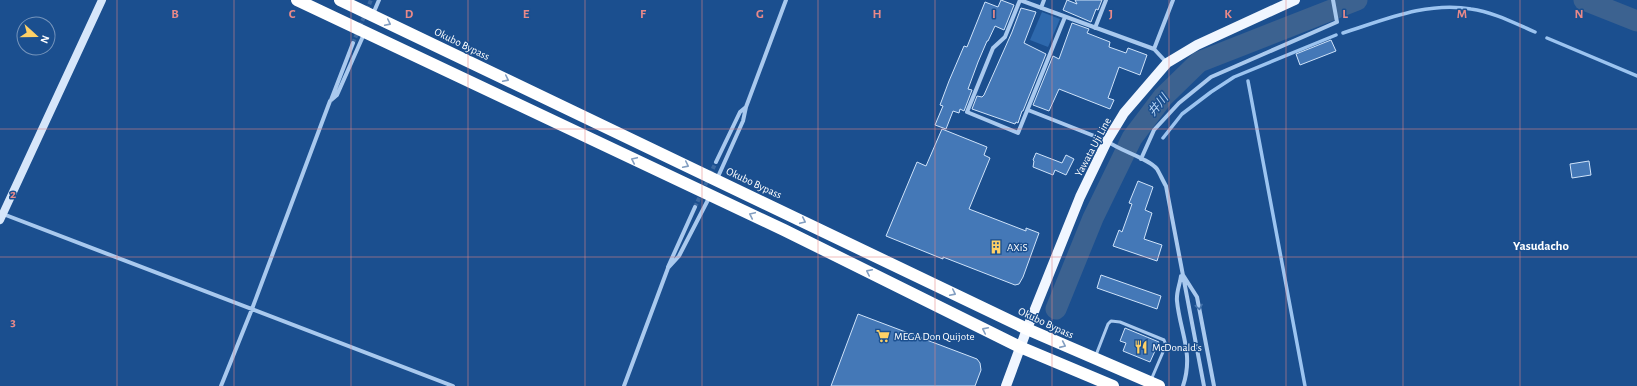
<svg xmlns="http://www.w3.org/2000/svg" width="1637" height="386" viewBox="0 0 1637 386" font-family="'Alegreya Sans','Noto Sans JP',sans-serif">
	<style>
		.green { fill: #2e69ad }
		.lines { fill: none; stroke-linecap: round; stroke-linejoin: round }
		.stream { stroke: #9cc4f0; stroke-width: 3.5 }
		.river { stroke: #3c6290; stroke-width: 21 }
		.building { fill: #4478b7; stroke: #cfe3fa }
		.street-tunnel { stroke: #3d69a0; stroke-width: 4; stroke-dasharray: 4 2; stroke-linecap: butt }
		.lane { stroke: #a9c9ee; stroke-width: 3 }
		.street { stroke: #a9c9ee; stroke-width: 4 }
		.secondary { stroke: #d6e6fa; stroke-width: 8 }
		.primary { stroke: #f0f6ff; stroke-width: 10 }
		.highway { stroke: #fff; stroke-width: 12 }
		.oneway { stroke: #829ec1 }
		.oneway2 { stroke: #4674ac }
		.grid { fill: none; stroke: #e88989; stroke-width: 1; stroke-opacity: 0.55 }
		.labels { text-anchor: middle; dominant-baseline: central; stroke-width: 3; stroke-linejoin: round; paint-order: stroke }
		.street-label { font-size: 11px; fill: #fff; stroke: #1b4f8f }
		.poi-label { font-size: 11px; fill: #fff; stroke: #1b4f8f; text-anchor: start }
		.water-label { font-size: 12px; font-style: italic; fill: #b5d3f5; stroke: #1b4f8f }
		.quarter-label { font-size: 13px; font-weight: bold; fill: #fff; stroke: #1b4f8f }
		.grid-label { font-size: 13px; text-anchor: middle; font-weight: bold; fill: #e88989; stroke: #1b4f8f; stroke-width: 3; stroke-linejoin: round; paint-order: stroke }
	</style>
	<rect width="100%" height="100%" fill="#1b4f8f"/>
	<path class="green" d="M1042 12 1060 19 1048 47 1030 40Z"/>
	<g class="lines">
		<path class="stream" d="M1343 33C1384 20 1428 1 1471 9 1493 12 1514 23 1535 32
			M1547 38 1637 76
			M1248 81 1305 386
			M1163 138 1182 114 1211 92 1234 77 1336 35"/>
		<path class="river" d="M1584 0 1637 21
			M1056 309 1093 218 1132 138 1163 97 1199 62 1357 0"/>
	</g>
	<path class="building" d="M1001 0 1014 5 1004 30 995 26 988 41H987L978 62 968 89 972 90 964 111 960 109 959 113 953 111 946 129 935 125 943 106 940 105 949 81 964 46 967 47 985 2 998 7Z
		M1067 0 1077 4 1075 0H1102L1098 10 1096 9 1091 22 1063 10Z
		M1021 8 1036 12 1024 43 1046 54 1023 111H1022L1018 123 1016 122 1015 124 972 109 977 96 982 97 984 95 1012 32Z
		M1072 23 1089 29 1087 33 1110 42 1109 47 1126 53 1128 48 1147 55 1140 75 1119 67 1108 98 1114 100 1110 109 1059 89 1049 111 1033 105 1053 56 1059 59Z
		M1331 40 1336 51 1300 65 1296 54Z
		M942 129 987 147 984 155 990 158 969 209 1026 231V228L1039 233 1023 277 1019 284 1015 285 943 257V259L886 236 917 162 926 166Z
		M1036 153 1062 163 1066 155 1074 159 1066 175 1055 170 1053 175 1033 167 1034 161 1033 160Z
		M1589 161 1591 175 1572 178 1570 164Z
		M1138 181 1153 187 1145 210 1152 213 1144 239 1162 245 1157 261 1113 246 1119 230 1122 232 1132 204 1129 203Z
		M1101 275 1161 296 1157 309 1097 288Z
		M858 314 977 359 980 363 981 370 975 386H831Z
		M1125 328 1159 342 1150 362 1123 351 1126 343 1120 341Z"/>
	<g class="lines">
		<path class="street-tunnel" d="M353 43 371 0
			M695 207 716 162"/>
		<path class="lane" d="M1096 355 1108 324 1111 321 1120 322 1164 340 1166 345 1151 380"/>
		<path class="street" d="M1020 0 1005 37 993 48 967 112 1018 133 1065 17
			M1020 0 1154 49
			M1041 8 1044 0
			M373 14 379 0
			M1095 28 1106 0
			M1167 63 1154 49 1173 0
			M331 100 353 43
			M1028 110 1107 141C1120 151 1148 158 1157 169 1160 174 1163 181 1166 186L1204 386
			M1141 159 1154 130 1179 103 1211 77 1337 22 1333 0
			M716 162 740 112 746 107
			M717 179 743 121 746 107 786 0
			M3 214 453 386
			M668 267 695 207
			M1183 275 1197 297 1214 386
			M1181 276C1180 284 1176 293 1177 301 1180 332 1194 353 1183 386
			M221 386 252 309 330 101 337 95 364 34
			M624 386 668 268 679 256 710 196"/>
		<path class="secondary" d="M0 220 102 0"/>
		<path class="primary" d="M1006 386 1027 329 1080 197 1107 141 1124 113 1167 63 1197 45 1295 0"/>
		<path class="highway" d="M297 0 784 230 1020 347 1113 386
			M340 0 1027 329 1159 386"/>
	</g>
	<defs><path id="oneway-chevron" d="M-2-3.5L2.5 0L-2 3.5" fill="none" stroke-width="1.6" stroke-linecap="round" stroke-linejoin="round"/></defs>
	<g class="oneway">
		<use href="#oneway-chevron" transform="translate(388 23) rotate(26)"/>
		<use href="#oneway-chevron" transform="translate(506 79) rotate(26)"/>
		<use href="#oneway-chevron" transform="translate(634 160) rotate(-155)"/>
		<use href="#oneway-chevron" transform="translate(686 165) rotate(26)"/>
		<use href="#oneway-chevron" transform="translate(752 215) rotate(-155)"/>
		<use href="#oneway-chevron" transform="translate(803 221) rotate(25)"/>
		<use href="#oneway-chevron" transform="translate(869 272) rotate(-154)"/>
		<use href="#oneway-chevron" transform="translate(953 293) rotate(26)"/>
		<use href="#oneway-chevron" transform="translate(985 330) rotate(-154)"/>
		<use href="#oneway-chevron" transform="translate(1063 345) rotate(24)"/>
	</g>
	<use class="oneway2" href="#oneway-chevron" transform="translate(1199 307) rotate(79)"/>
	<path class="grid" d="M117 0V386M234 0V386M351 0V386M468 0V386M585 0V386M702 0V386M818 0V386M935 0V386M1052 0V386M1169 0V386M1286 0V386M1403 0V386M1520 0V386M0 129H1637M0 257H1637"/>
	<defs>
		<g id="building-bare" transform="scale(1.08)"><path d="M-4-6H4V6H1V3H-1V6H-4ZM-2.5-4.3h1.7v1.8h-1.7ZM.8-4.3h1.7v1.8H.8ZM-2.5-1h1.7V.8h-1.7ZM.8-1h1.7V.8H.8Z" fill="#ffd166" stroke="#1b4f8f" stroke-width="2.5" paint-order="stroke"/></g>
		<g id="supermarket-bare" transform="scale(1.08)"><path d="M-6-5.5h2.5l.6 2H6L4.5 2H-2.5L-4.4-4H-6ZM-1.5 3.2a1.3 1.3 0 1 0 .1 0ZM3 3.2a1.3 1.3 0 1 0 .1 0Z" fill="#ffd166" stroke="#1b4f8f" stroke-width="2.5" paint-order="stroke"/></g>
		<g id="restaurant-bare" transform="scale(1.08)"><path d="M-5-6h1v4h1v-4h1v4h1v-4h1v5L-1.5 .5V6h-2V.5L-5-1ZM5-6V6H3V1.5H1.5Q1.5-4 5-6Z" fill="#ffd166" stroke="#1b4f8f" stroke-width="2.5" paint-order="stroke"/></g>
	</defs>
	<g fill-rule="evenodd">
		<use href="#building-bare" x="996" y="247"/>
		<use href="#supermarket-bare" x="883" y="336"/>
		<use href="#restaurant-bare" x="1141" y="347"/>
	</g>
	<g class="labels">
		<g class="street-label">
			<text transform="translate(462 44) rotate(26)">Okubo Bypass</text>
			<text transform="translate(1093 147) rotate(-62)">Yawata Uji Line</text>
			<text transform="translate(754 183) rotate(25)">Okubo Bypass</text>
			<text transform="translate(1046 323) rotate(25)">Okubo Bypass</text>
		</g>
		<g class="poi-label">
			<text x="1007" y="247">AXiS</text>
			<text x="894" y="336">MEGA Don Quijote</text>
			<text x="1152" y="347">McDonald's</text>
		</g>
		<g class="water-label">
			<text transform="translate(1158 105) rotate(-51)">井川</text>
		</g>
		<g class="quarter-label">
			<text x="1541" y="246">Yasudacho</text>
		</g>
	</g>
	<g class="grid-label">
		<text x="175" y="18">B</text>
		<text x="292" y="18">C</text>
		<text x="409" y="18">D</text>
		<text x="526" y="18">E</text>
		<text x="643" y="18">F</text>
		<text x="760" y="18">G</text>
		<text x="877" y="18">H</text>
		<text x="994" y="18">I</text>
		<text x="1111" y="18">J</text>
		<text x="1228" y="18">K</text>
		<text x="1345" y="18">L</text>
		<text x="1462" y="18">M</text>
		<text x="1579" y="18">N</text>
		<text x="13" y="198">2</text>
		<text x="13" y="326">3</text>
	</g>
	<g transform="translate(36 36) rotate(111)"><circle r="19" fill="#1b4f8f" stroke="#7695bc"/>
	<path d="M0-3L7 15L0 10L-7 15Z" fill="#ffd166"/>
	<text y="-6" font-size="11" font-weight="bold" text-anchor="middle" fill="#ffffff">N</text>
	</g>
</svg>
